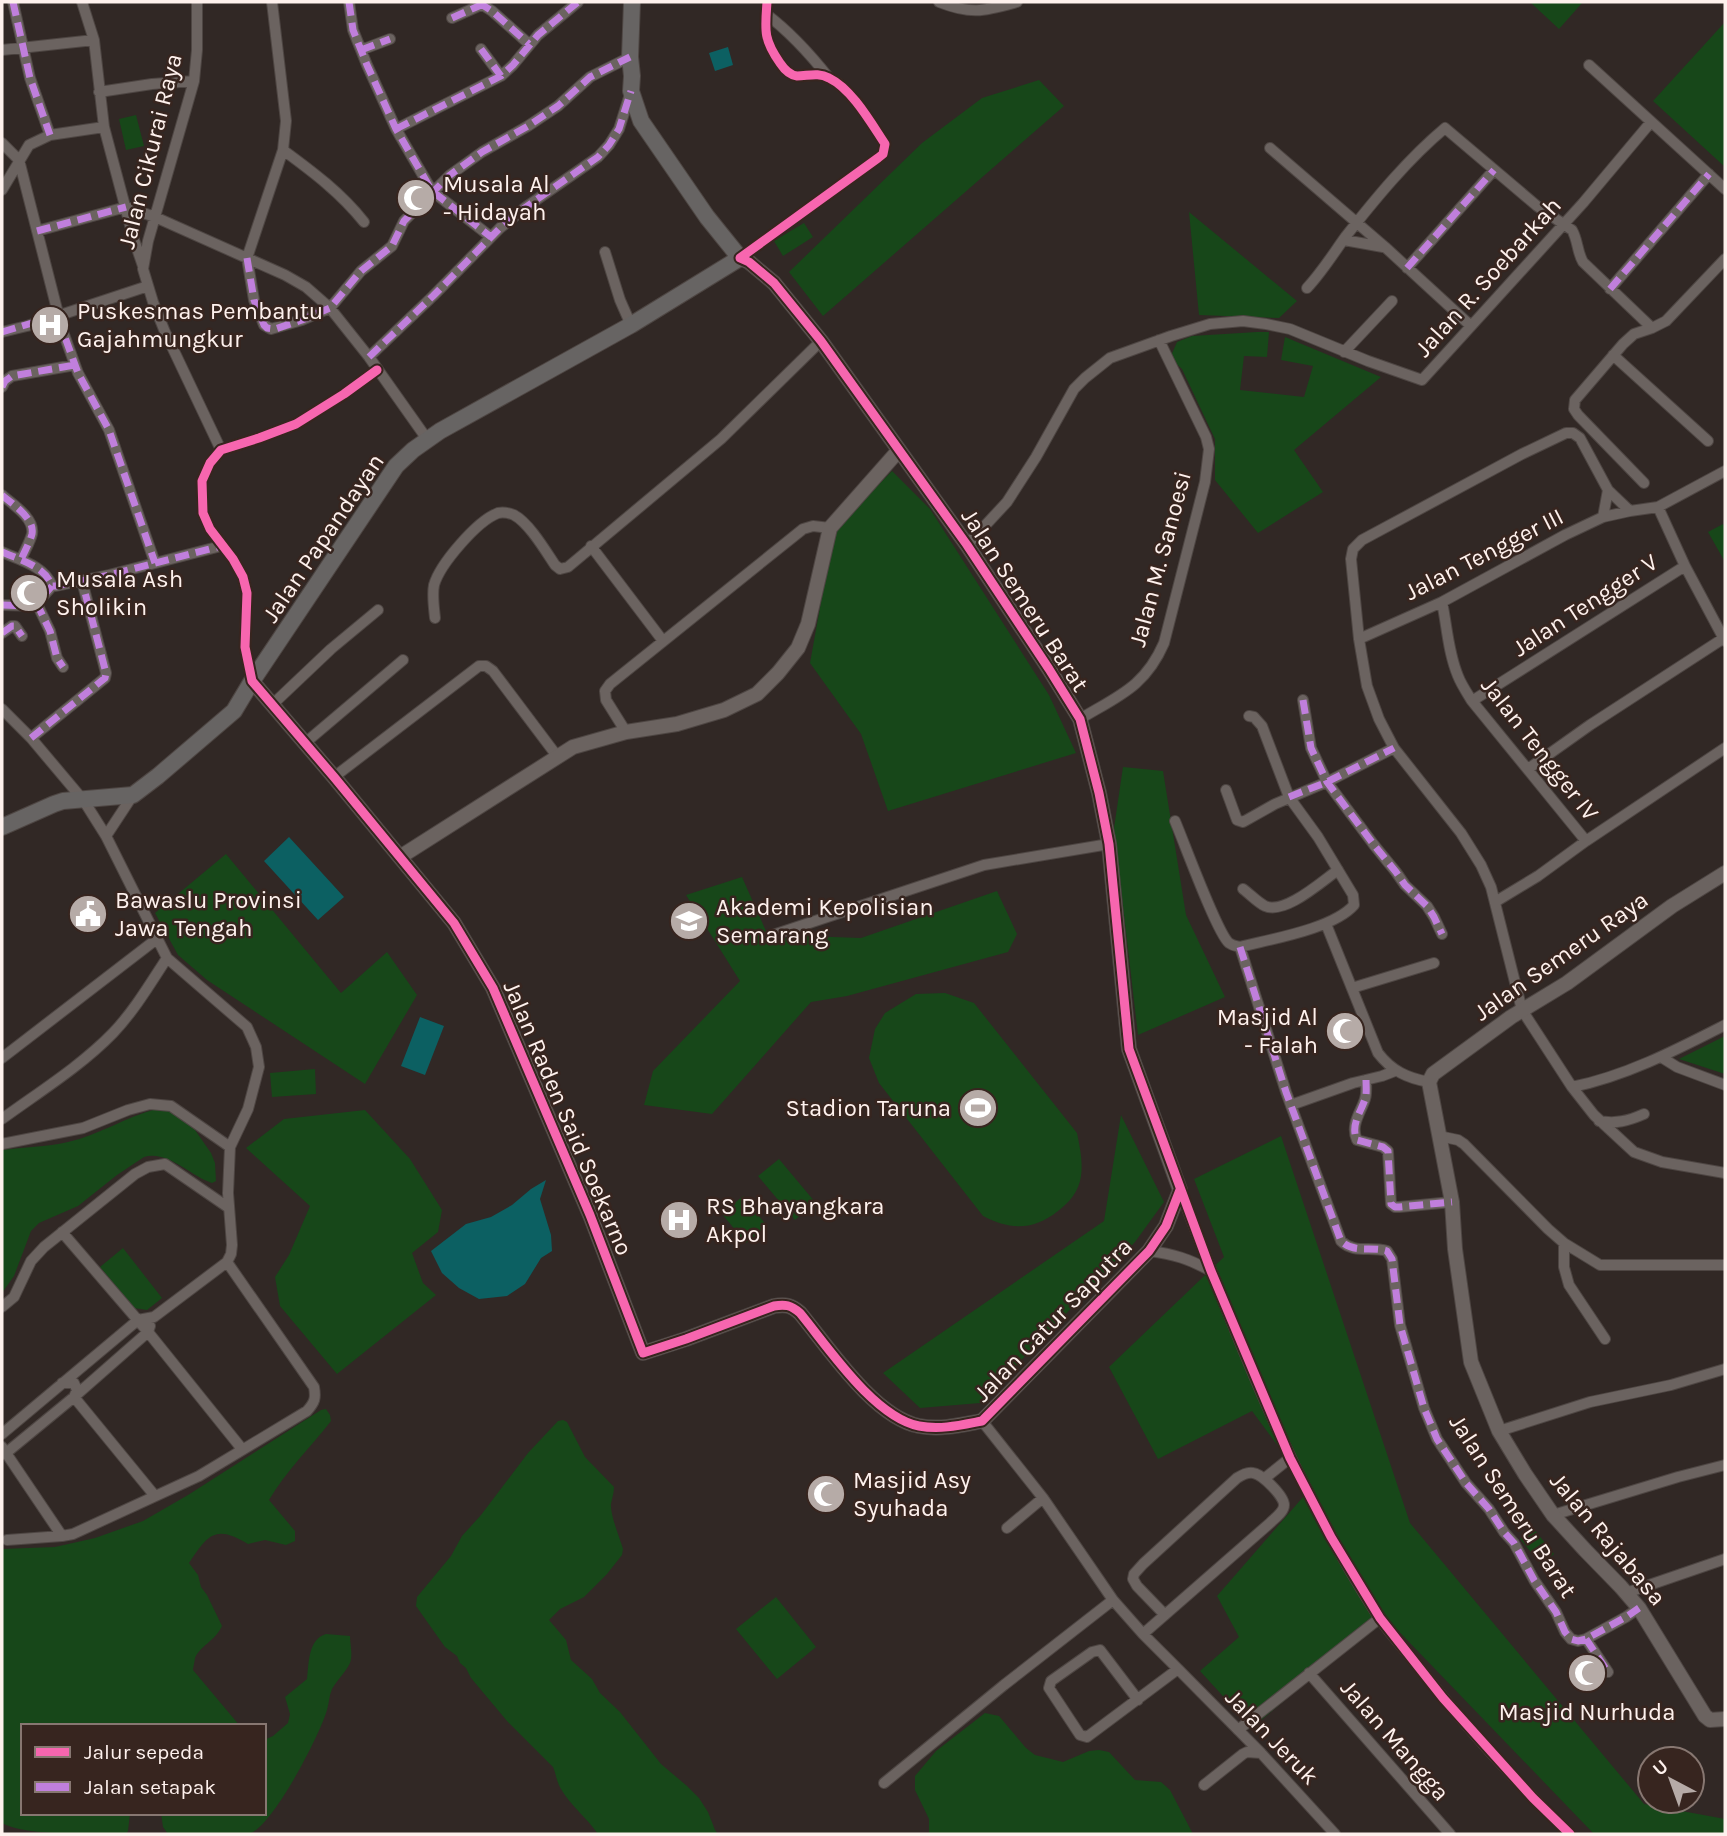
<svg xmlns="http://www.w3.org/2000/svg" width="1727" height="1836" viewBox="0 0 1727 1836" font-family="Karla,sans-serif">
	<style>
		.green { fill: #174719 }
		.water { fill: #0c6062 }
		.lines { fill: none; stroke-linecap: round; stroke-linejoin: round }
		.minor-casing { stroke: #4e4643; stroke-width: 12 }
		.tertiary-casing { stroke: #4e4643; stroke-width: 16 }
		.secondary-casing { stroke: #4e4643; stroke-width: 18 }
		.minor { stroke: #6b6360; stroke-width: 10 }
		.tertiary { stroke: #6b6360; stroke-width: 14 }
		.secondary { stroke: #676463; stroke-width: 16 }
		.quiet { stroke: #c07fdc; stroke-width: 7; stroke-dasharray: 14 7; stroke-linecap: butt }
		.cycleway-casing { stroke: #37251f; stroke-width: 13 }
		.cycleway { stroke: #f766af; stroke-width: 9 }
		.labels { text-anchor: middle; dominant-baseline: central; stroke-width: 5; stroke-linejoin: round; paint-order: stroke }
		.street-label { font-size: 24px; fill: #fef1ed; stroke: #37251f }
		.poi-label { font-size: 24px; fill: #fef1ed; stroke: #37251f; text-anchor: start }
	</style>
	<rect width="100%" height="100%" fill="#312825"/>
	<path class="green" d="M1530 2H1583L1559 29Z
		M1725 22V167L1653 101Z
		M1039 80 1064 106 823 316 789 272 922 143 982 98Z
		M136 115 144 146 126 150 119 119Z
		M1189 212 1297 301 1279 318 1199 315Z
		M804 223 813 237 783 256 774 241Z
		M1257 332H1269L1267 357 1244 356 1240 390 1304 397 1313 366 1281 360 1285 337 1381 377 1294 450 1323 492 1258 533 1215 480V439L1182 369 1170 358 1177 342 1192 336Z
		M892 471 930 509 1049 695 1076 753 888 811 861 734 810 663 834 530Z
		M1723 524 1725 527V562L1708 532Z
		M1123 767 1163 771 1186 915 1225 997 1138 1035 1114 828Z
		M226 854 341 993 387 952 417 995 365 1084 207 980 178 955 155 913Z
		M742 877 770 940 804 936 861 938 997 891 1017 934 1008 952 847 996 811 1002 712 1114 644 1105 653 1071 740 981 686 895Z
		M945 993 974 1003 1077 1133C1080 1148 1083 1161 1081 1176 1079 1191 1070 1202 1058 1211 1033 1231 1010 1230 983 1216L879 1083 869 1058 875 1029 885 1013 916 994Z
		M1725 1036V1074L1679 1059Z
		M315 1069 316 1094 272 1097 270 1073Z
		M156 1109 170 1110 195 1130 211 1153 215 1163 216 1181 212 1183C190 1176 168 1150 144 1157L117 1175 78 1206 39 1223 31 1231 14 1276 2 1293V1150C24 1147 46 1147 68 1142 99 1135 126 1117 156 1109Z
		M365 1110 410 1159 442 1210 438 1232 412 1253 423 1283 436 1295 337 1374 280 1306 275 1277 289 1255 310 1206 246 1148 284 1119Z
		M1121 1115 1164 1202 1135 1242 980 1403 920 1408 883 1373 1104 1221Z
		M1281 1136 1410 1523 1644 1804 1725 1819V1834H1594L1384 1616 1252 1728 1200 1671 1239 1637 1217 1596 1310 1489 1252 1411 1158 1459 1109 1367 1224 1257 1194 1179Z
		M779 1159 815 1202 795 1220 758 1176Z
		M743 1196 767 1226 746 1243 722 1214Z
		M123 1248 162 1298 147 1310 134 1308 100 1267Z
		M326 1409 330 1415 331 1421C310 1448 286 1471 269 1500L295 1531V1541L286 1545 265 1540 248 1544C215 1524 208 1535 189 1563L198 1575 201 1587 207 1595 222 1626C215 1641 200 1646 195 1658 195 1659 193 1669 193 1670L240 1726H23V1813H130L128 1831 126 1834C96 1834 24 1836 2 1823V1549L55 1547 95 1538 143 1521 188 1495 321 1410Z
		M563 1420 567 1422 585 1457 614 1487C614 1493 612 1498 611 1504 610 1515 620 1538 623 1549L622 1555 607 1574 584 1597 560 1609 549 1620 566 1640 571 1660 592 1679 600 1693 620 1712 661 1764 687 1786 699 1798 708 1812 715 1830 718 1834H598C587 1818 571 1806 561 1789 557 1783 556 1774 553 1767L507 1721 471 1678 466 1668 460 1663 457 1656 445 1647 416 1606 417 1597 451 1556 462 1536 481 1515 528 1453 558 1421Z
		M1533 1528 1554 1554 1541 1564 1520 1539Z
		M776 1597 816 1647 777 1679 736 1629Z
		M326 1634 350 1636C350 1644 353 1655 350 1663 346 1672 337 1680 332 1689 329 1696 329 1703 327 1710 319 1737 276 1819 253 1832 246 1836 182 1834 168 1834L163 1827 161 1813H264V1740L273 1736 288 1723 290 1714 285 1697 307 1679C309 1663 308 1639 326 1634Z
		M985 1713 999 1716 1026 1748 1035 1755 1063 1762 1089 1751 1099 1750 1109 1752 1135 1780 1161 1782 1170 1790 1193 1834H929V1819L915 1790V1776L936 1751Z"/>
	<path class="water" d="M728 47 733 65 715 71 709 53Z
		M289 837 344 897 318 920 264 861Z
		M420 1017 444 1026 425 1075 401 1066Z
		M546 1180 540 1199 551 1235 552 1251 541 1258 525 1284 507 1296 479 1299 459 1288 442 1273 431 1251 466 1224 491 1217 512 1205 531 1189Z"/>
	<g class="lines">
		<g class="minor-casing">
			<path id="minor" d="M13 2 30 78 50 135
				M82 2 94 40 104 127 134 240 143 266
				M197 2V50L194 81 148 241 143 269 153 302 165 332 221 450
				M272 2 286 121 283 150 247 258 254 300 264 325 271 329 302 320 330 308 361 271 392 246 404 221 450 175 482 152 528 126 558 106 590 77 630 57
				M349 2 353 30 367 65 396 129 432 191 491 237
				M478 2 492 11 529 44
				M939 2C972 15 984 11 1017 2
				M766 14C790 32 810 54 829 78
				M452 18 481 5
				M481 49 501 76
				M2 50 94 40
				M361 50 390 39
				M1589 65 1725 189
				M99 92 152 84 194 81
				M396 129 501 76 513 65 538 35 578 2
				M2 143 19 160 62 329 78 373 109 430 155 563
				M1270 148 1385 247 1471 326
				M283 150C313 172 341 193 364 222
				M2 190 29 145 50 135 104 127
				M37 231 126 207 155 217 285 275 306 287 330 308 369 357 427 439
				M1344 240 1383 247
				M605 252 620 300 631 325
				M740 258 878 158 883 154 885 144C871 123 852 89 829 78 818 72 808 76 797 76 789 75 784 69 780 63 763 39 765 30 767 2
				M1407 268 1494 170
				M1307 288C1322 272 1333 254 1346 236 1376 198 1408 159 1445 128L1537 206 1572 230C1578 240 1577 252 1583 262L1652 328
				M1610 289 1709 174
				M2 332 27 326 148 286
				M1344 352 1392 301
				M1613 355 1708 441
				M369 357 433 296 500 228 526 207 598 157 609 145 619 129 631 91
				M2 387 5 381 12 376 75 365
				M1725 471 1658 507 1630 511 1608 490 1580 438 1573 433H1566L1522 454 1362 540 1353 549 1351 559 1359 639 1367 686 1379 719 1394 748 1461 833 1481 865 1491 887 1522 1010 1572 1087 1594 1115 1634 1152 1662 1162 1725 1173
				M1644 483 1578 415 1574 409 1575 400 1623 344 1634 334 1652 328 1666 321 1725 259
				M2 495C12 504 35 518 32 534 30 542 24 552 21 560
				M1658 507 1685 566 1725 641
				M1603 517 1608 490
				M967 545 1007 502 1036 457 1074 389 1085 378 1110 358 1171 336 1210 324 1243 321 1266 324 1290 329 1368 361 1422 380 1583 203 1651 122
				M591 546 663 641
				M2 552C20 560 45 566 52 586H56L109 575 221 546
				M52 586 39 601 38 606 50 631 57 658 63 667
				M1442 602C1447 626 1448 652 1458 676 1461 684 1467 693 1472 701L1586 841
				M2 605 38 606
				M435 618C434 608 432 595 434 585 440 564 477 521 498 513 503 512 509 513 514 515 529 523 545 550 555 565L560 569 568 567 721 439 821 341
				M2 633 12 626H15L22 636
				M1359 639 1442 602 1565 535 1603 517 1630 511
				M252 681 245 647 247 593 243 577 233 559 210 529 203 513 202 481 210 463 221 450 259 438 296 424 344 394 377 370
				M1303 700 1311 748 1327 782 1374 845 1396 872 1405 885 1427 906 1434 917 1442 934
				M1472 701 1685 566
				M273 704 331 649 378 610
				M2 709 31 738 84 801 106 836 167 958 247 1027 256 1047 259 1067 248 1109 230 1147 228 1193 232 1245 231 1254 227 1262 154 1317 138 1320 2 1434
				M1080 719C1118 696 1145 687 1164 643L1205 482 1209 449 1206 437 1159 340
				M626 732 606 700 605 691 610 684 803 529 813 526 830 528
				M31 738 105 678 106 673 82 581
				M305 743 403 660
				M1528 769 1590 725 1724 638
				M334 777 479 666H486L493 671 557 756
				M1226 790 1237 820 1243 822 1275 804 1327 782 1394 748
				M1175 821C1184 842 1217 933 1229 943 1233 946 1236 946 1240 947 1271 939 1333 929 1354 905L1353 895 1318 837 1289 797 1262 726 1254 717 1249 716
				M106 836 133 795
				M1243 889C1250 894 1257 902 1265 906 1285 915 1322 881 1338 870
				M1495 902 1538 876 1586 841 1725 748
				M1326 924 1378 1053C1392 1071 1407 1078 1429 1082
				M773 935 984 865 1109 844
				M1240 947 1286 1092 1341 1241C1354 1254 1371 1246 1387 1251L1392 1259 1400 1325 1424 1408 1437 1439 1466 1483 1489 1509 1504 1532 1514 1543 1534 1580 1556 1612 1565 1632 1571 1639 1578 1641 1586 1639 1626 1617 1639 1608
				M1352 988 1434 963
				M1661 1057 1677 1067 1725 1085
				M2 1058 158 938
				M1366 1080C1366 1087 1367 1093 1365 1099 1361 1112 1350 1125 1357 1140L1383 1147 1388 1151 1391 1204 1395 1207H1399L1452 1202
				M1572 1087C1626 1076 1676 1050 1725 1025
				M1291 1105 1353 1083 1382 1076 1395 1071
				M2 1119C39 1092 81 1066 113 1033 134 1011 150 984 167 958
				M1599 1121C1616 1124 1628 1121 1644 1114
				M1439 1136 1458 1140 1464 1144 1548 1229 1564 1243 1600 1265H1725
				M2 1144 83 1128 128 1110 150 1104 171 1106 230 1147
				M1180 1190C1236 1336 1293 1484 1378 1616 1391 1635 1407 1652 1421 1670 1467 1728 1517 1783 1570 1834
				M62 1232 148 1332 242 1449
				M1564 1243V1267L1569 1285 1605 1339
				M1149 1251C1174 1254 1189 1259 1211 1271
				M2 1307 14 1297 31 1261 44 1247 135 1174 148 1167 165 1164 229 1208
				M62 1383H74L77 1390 74 1397 155 1496
				M982 1421 1043 1498 1113 1600
				M1499 1431 1590 1402 1671 1385 1725 1369
				M2 1447 62 1536 73 1534 199 1476 307 1411C315 1402 316 1398 314 1387L227 1262
				M2 1454 6 1453 74 1397 148 1332 150 1326
				M1265 1478 1290 1458
				M1553 1515 1678 1477 1725 1465
				M1007 1528 1043 1498
				M7 1540 62 1536
				M1626 1593 1725 1559
				M1143 1634 1270 1523C1275 1518 1284 1512 1284 1505 1284 1496 1262 1474 1253 1473 1247 1472 1242 1475 1237 1478L1143 1564 1134 1574 1133 1579 1137 1586 1165 1615
				M1586 1639 1608 1672
				M1178 1669 1261 1753 1335 1834
				M1309 1673 1450 1834
				M1238 1730 1380 1618
				M884 1783 1004 1685 1113 1600 1143 1634 1178 1669 1087 1737 1080 1735 1049 1688 1051 1681 1092 1652 1100 1650 1138 1700
				M1204 1785 1243 1754 1247 1752 1261 1753"/>
		</g>
		<g class="tertiary-casing">
			<path id="tertiary" d="M252 681 334 777 454 923 493 988 590 1215 643 1353 686 1339 774 1306C785 1304 791 1305 800 1313 828 1347 874 1417 919 1426 941 1430 961 1425 982 1421L1149 1251 1166 1226 1180 1190 1129 1049 1109 844 1099 793 1080 719 1049 669 967 545 821 341 774 283 749 262 740 258
				M400 857 573 747 626 732 677 724 724 710 757 694 778 673 798 648 808 624 830 528 899 450
				M1725 873 1672 906 1567 983 1511 1017 1433 1074 1429 1082 1452 1202 1455 1249 1471 1362 1499 1431 1525 1474 1553 1515 1585 1550 1621 1587 1639 1608 1705 1716 1710 1720 1725 1719"/>
		</g>
		<g class="secondary-casing">
			<path id="secondary" d="M2 827 54 804 63 801 133 795 158 776 234 711 252 681 396 466 413 450 440 431 631 325 740 258 707 217 641 121 631 91 632 76 630 57 632 2"/>
		</g>
		<use href="#minor" class="minor"/>
		<use href="#tertiary" class="tertiary"/>
		<use href="#secondary" class="secondary"/>
		<path class="quiet" d="M13 2 30 78 50 135
			M349 2 353 30 367 65 396 129 432 191 491 237
			M478 2 492 11 529 44
			M452 18 481 5
			M481 49 501 76
			M361 50 390 39
			M396 129 501 76 513 65 538 35 578 2
			M37 231 126 207
			M247 258 254 300 264 325 267 328 275 329 302 320 330 308 361 271 392 246 404 221 450 175 482 152 528 126 558 106 590 77 630 57
			M1407 268 1494 170
			M1610 289 1709 174
			M2 332 59 315 62 329 78 373 109 430 155 563
			M369 357 433 296 500 228 526 207 598 157 609 145 619 129 631 91
			M2 387 5 381 12 376 75 365
			M2 495C12 504 35 518 32 534 30 542 24 552 21 560
			M2 552C20 560 45 566 52 586H56L109 575 221 546
			M52 586 39 601 38 606 50 631 57 658 63 667
			M2 605 38 606
			M2 633 12 626H15L22 636
			M1303 700 1311 748 1327 782 1374 845 1396 872 1405 885 1427 906 1434 917 1442 934
			M31 738 105 678 106 673 82 581
			M1289 797 1327 782 1394 748
			M1240 947 1286 1092 1341 1241C1354 1254 1371 1246 1387 1251L1392 1259 1400 1325 1424 1408 1437 1439 1466 1483 1489 1509 1504 1532 1514 1543 1534 1580 1556 1612 1565 1632 1571 1639 1578 1641 1586 1639 1626 1617 1639 1608
			M1366 1080C1366 1087 1367 1093 1365 1099 1361 1112 1350 1125 1357 1140L1383 1147 1388 1151 1391 1204 1395 1207H1399L1452 1202
			M1586 1639 1608 1672"/>
		<g class="cycleway-casing">
			<path id="cycleway" d="M767 2C765 30 763 39 780 63 784 69 789 75 797 76 808 76 818 72 829 78 852 89 871 123 885 144L883 154 878 158 740 258 749 262 774 283 821 341 967 545 1049 669 1080 719 1099 793 1109 844 1129 1049 1211 1271 1290 1458 1331 1537 1380 1618 1443 1698 1533 1798 1570 1834
				M377 370 344 394 296 424 259 438 221 450 210 463 202 481 203 513 210 529 233 559 243 577 247 593 245 647 252 681 334 777 454 923 493 988 590 1215 643 1353 686 1339 774 1306C785 1304 791 1305 800 1313 828 1347 874 1417 919 1426 941 1430 961 1425 982 1421L1149 1251 1166 1226 1180 1190"/>
		</g>
		<use href="#cycleway" class="cycleway"/>
	</g>
	<defs>
		<g id="mosque-disc" transform="scale(2.0125)"><circle r="9.5" fill="#b6aba7" stroke="#37251f"/><path d="M3.5-4.9A6 6 0 1 0 3.5 4.9A5 5 0 1 1 3.5-4.9Z" fill="#fff"/></g>
		<g id="hospital-disc" transform="scale(2.0125)"><circle r="9.5" fill="#b6aba7" stroke="#37251f"/><path d="M-5-5h3v3.5h4V-5h3V5h-3V1.5h-4V5h-3Z" fill="#fff"/></g>
		<g id="civic-disc" transform="scale(2.0125)"><circle r="9.5" fill="#b6aba7" stroke="#37251f"/><path d="M-.6-6.5H3V-4.5H.6V-3L4-1V1h2V6H-6V1h2V-1L-.6-3ZM-1.2 2.5V6h2.4V2.5Z" fill="#fff"/></g>
		<g id="university-disc" transform="scale(2.0125)"><circle r="9.5" fill="#b6aba7" stroke="#37251f"/><path d="M0-5L7-2L0 1L-7-2ZM-4 1L0 2.5L4 1V4Q0 6-4 4Z" fill="#fff"/></g>
		<g id="stadium-disc" transform="scale(2.0125)"><circle r="9.5" fill="#b6aba7" stroke="#37251f"/><path d="M0-5a6.5 5 0 1 0 0 10a6.5 5 0 1 0 0-10ZM-3.5-1.8h7v3.6h-7Z" fill="#fff"/></g>
	</defs>
	<g fill-rule="evenodd">
		<use href="#mosque-disc" x="416" y="198"/>
		<use href="#hospital-disc" x="50" y="325"/>
		<use href="#mosque-disc" x="29" y="593"/>
		<use href="#civic-disc" x="88" y="914"/>
		<use href="#university-disc" x="689" y="921"/>
		<use href="#mosque-disc" x="1345" y="1031"/>
		<use href="#stadium-disc" x="978" y="1108"/>
		<use href="#hospital-disc" x="679" y="1220"/>
		<use href="#mosque-disc" x="826" y="1494"/>
		<use href="#mosque-disc" x="1587" y="1673"/>
	</g>
	<g class="labels">
		<g class="street-label">
			<text transform="translate(150 151) rotate(-76)">Jalan Cikurai Raya</text>
			<text transform="translate(1488 277) rotate(-48)">Jalan R. Soebarkah</text>
			<text transform="translate(323 538) rotate(-56)">Jalan Papandayan</text>
			<text transform="translate(1484 554) rotate(-27)">Jalan Tengger III</text>
			<text transform="translate(1160 559) rotate(-75)">Jalan M. Sanoesi</text>
			<text transform="translate(1025 600) rotate(57)">Jalan Semeru Barat</text>
			<text transform="translate(1585 605) rotate(-33)">Jalan Tengger V</text>
			<text transform="translate(1540 749) rotate(52)">Jalan Tengger IV</text>
			<text transform="translate(1561 956) rotate(-35)">Jalan Semeru Raya</text>
			<text transform="translate(568 1118) rotate(67)">Jalan Raden Said Soekarno</text>
			<text transform="translate(1053 1320) rotate(-46)">Jalan Catur Saputra</text>
			<text transform="translate(1513 1506) rotate(57)">Jalan Semeru Barat</text>
			<text transform="translate(1608 1539) rotate(50)">Jalan Rajabasa</text>
			<text transform="translate(1272 1737) rotate(46)">Jalan Jeruk</text>
			<text transform="translate(1395 1740) rotate(49)">Jalan Mangga</text>
		</g>
		<g class="poi-label">
			<text x="443" y="184">Musala Al<tspan x="443" dy="28">- Hidayah</tspan></text>
			<text x="77" y="311">Puskesmas Pembantu<tspan x="77" dy="28">Gajahmungkur</tspan></text>
			<text x="56" y="579">Musala Ash<tspan x="56" dy="28">Sholikin</tspan></text>
			<text x="115" y="900">Bawaslu Provinsi<tspan x="115" dy="28">Jawa Tengah</tspan></text>
			<text x="716" y="907">Akademi Kepolisian<tspan x="716" dy="28">Semarang</tspan></text>
			<text x="1318" y="1017" text-anchor="end">Masjid Al<tspan x="1318" dy="28">- Falah</tspan></text>
			<text x="951" y="1108" text-anchor="end">Stadion Taruna</text>
			<text x="706" y="1206">RS Bhayangkara<tspan x="706" dy="28">Akpol</tspan></text>
			<text x="853" y="1480">Masjid Asy<tspan x="853" dy="28">Syuhada</tspan></text>
			<text x="1587" y="1712" text-anchor="middle">Masjid Nurhuda</text>
		</g>
	</g>
	<rect width="1727" height="1836" fill="none" stroke="#fef1ed" stroke-width="7"/>
	<rect x="21" y="1724" width="245" height="91" fill="#37251f" stroke="#877771" stroke-width="2"/>
	<rect x="35" y="1747" width="35" height="10" fill="#f766af" stroke="#877771" stroke-width="2"/>
	<text x="84" y="1759" font-size="21" fill="#fef1ed">Jalur sepeda</text>
	<rect x="35" y="1782" width="35" height="10" fill="#c07fdc" stroke="#877771" stroke-width="2"/>
	<text x="84" y="1794" font-size="21" fill="#fef1ed">Jalan setapak</text>
	<g transform="translate(1671 1780) rotate(319)"><circle r="33" fill="#37251f" stroke="#877771" stroke-width="2"/>
	<path d="M0-5L12 26L0 18L-12 26Z" fill="#b6aba7"/>
	<text y="-10" font-size="19" font-weight="bold" text-anchor="middle" fill="#fef1ed">U</text>
	</g>
</svg>
